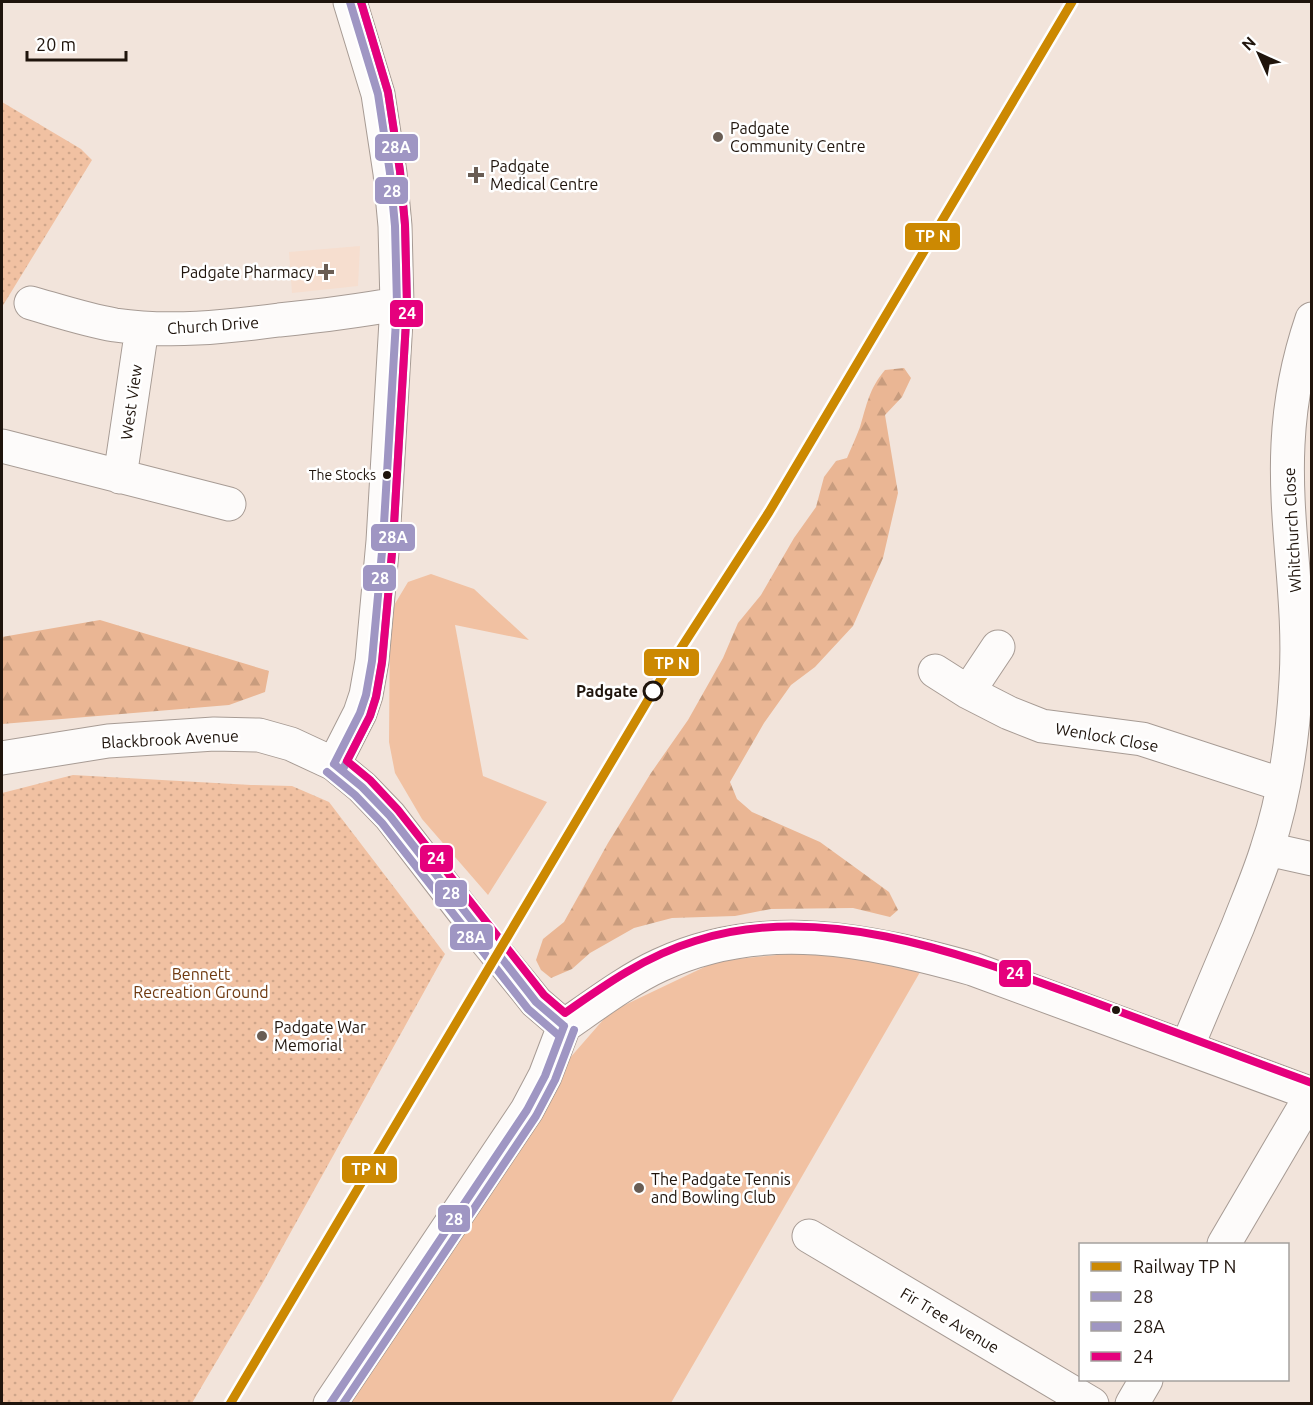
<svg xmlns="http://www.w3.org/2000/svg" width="1313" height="1405" viewBox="0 0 1313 1405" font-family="Ubuntu,sans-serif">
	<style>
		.built { fill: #f6decf }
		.grass { fill: #f1c1a2 }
		.forest { fill: url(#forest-firs) }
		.park { fill: url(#park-dots) }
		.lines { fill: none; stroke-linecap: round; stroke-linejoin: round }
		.minor-casing { stroke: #a79b94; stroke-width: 35 }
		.minor { stroke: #fdfbfa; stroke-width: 33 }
		.bus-1-casing { stroke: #fff; stroke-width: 12 }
		.bus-2-casing { stroke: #fff; stroke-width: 12 }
		.bus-3-casing { stroke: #fff; stroke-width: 12 }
		.bus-1 { stroke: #9f96c3; stroke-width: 8 }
		.bus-2 { stroke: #9f96c3; stroke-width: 8 }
		.bus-3 { stroke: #e5007d; stroke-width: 8 }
		.rail-1-casing { stroke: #fff; stroke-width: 14 }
		.rail-1 { stroke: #cc8902; stroke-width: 9 }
		.poi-dot { fill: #695d54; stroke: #fff; stroke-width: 2 }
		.bus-dot { fill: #1f140c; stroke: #fff; stroke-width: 2 }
		.stop-dot { fill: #fff; stroke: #1f140c; stroke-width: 3 }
		.labels { text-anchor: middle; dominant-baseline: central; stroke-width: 5; stroke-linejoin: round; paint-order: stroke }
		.bus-label { font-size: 14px; fill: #1f140c; stroke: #fff; text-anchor: end }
		.poi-label { font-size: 16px; fill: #1f140c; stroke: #fff; text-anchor: start }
		.street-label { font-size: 16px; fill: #1f140c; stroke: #fff }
		.stop-label { font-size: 16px; font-weight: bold; fill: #1f140c; stroke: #fff; text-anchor: end }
		.park-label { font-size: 16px; fill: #6f3a10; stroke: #fff }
		.line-badge { stroke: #fff; stroke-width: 2 }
		.badge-label { font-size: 16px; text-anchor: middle; font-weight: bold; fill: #fff }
	</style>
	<defs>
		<pattern id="forest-firs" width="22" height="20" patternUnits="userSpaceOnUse" patternTransform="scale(1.5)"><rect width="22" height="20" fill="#eab694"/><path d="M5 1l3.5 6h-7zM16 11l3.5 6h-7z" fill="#c89c7e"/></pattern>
		<pattern id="park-dots" width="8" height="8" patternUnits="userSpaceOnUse" patternTransform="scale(1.5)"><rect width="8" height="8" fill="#f1c1a2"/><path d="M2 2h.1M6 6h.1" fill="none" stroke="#cea58a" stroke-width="1.8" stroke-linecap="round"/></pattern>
	</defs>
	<rect width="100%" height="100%" fill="#f2e4db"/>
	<path class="built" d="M360 246 358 286 292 293 289 252Z"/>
	<path class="grass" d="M431 574 474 589 529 640 455 625 483 776 547 802 488 895 422 819 395 773 389 742 390 612 408 582Z
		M828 950 923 967 671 1403 346 1404 562 1067 610 1012 717 961Z"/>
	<path class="forest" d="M904 368 911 378 902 397 885 415 898 493 883 558 853 626 815 667 791 685 764 723 730 782 737 799 752 812 820 842 889 892 898 910 890 917 853 908 771 909 735 916 672 918 634 928 590 953 572 969 551 978 541 970 536 960 543 939 564 922 608 843 651 773 688 720 723 658 738 623 761 595 794 538 816 507 824 477 836 461 847 458C851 448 856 438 860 427 867 404 869 389 885 370Z
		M100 620 269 671 265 692 229 705 2 724V637Z"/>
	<path class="park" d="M2 102 81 149 92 160 2 307Z
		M73 775 251 785 292 786 329 802 445 954 262 1284 192 1403H2V793Z"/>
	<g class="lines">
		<g class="minor-casing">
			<path id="minor" d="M31 303C59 311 86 320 115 325 170 333 224 327 279 320 318 316 358 311 397 304
				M2 446 229 504
				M120 477 142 328
				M935 671 968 692 1009 713 1042 726 1142 739 1283 785
				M968 692 998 647
				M2 758 108 741 214 734 259 735 291 744 334 764 362 787 390 816 484 938 524 987 536 1002 564 1026
				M334 764 360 713 366 695 372 661 383 541 397 304 395 226 390 173 378 94 350 2
				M1268 849 1312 859
				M564 1026C593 1006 629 979 660 965 764 917 869 940 973 969L1312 1094
				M1187 1047C1204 1007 1221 966 1238 926 1248 900 1259 875 1267 849 1285 795 1293 736 1296 680 1301 601 1284 523 1288 444 1290 401 1298 360 1312 319
				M809 1236 1092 1404
				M1224 1244 1312 1094
				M330 1404 527 1110 545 1076 564 1026
				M1132 1404 1146 1380"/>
		</g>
		<use href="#minor" class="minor"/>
		<g class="bus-1-casing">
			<path id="bus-1" d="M334 764 360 713 366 695 372 661 383 541 397 304 395 226 390 173 378 94 350 2
				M334 764 362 787 390 816 536 1002 564 1026
				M330 1404 527 1110 545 1076 564 1026"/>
		</g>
		<g class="bus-2-casing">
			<path id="bus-2" d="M343 769 370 716 376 697 382 663 393 542 407 305 405 225 400 171 388 92 361 2
				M327 772 355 795 382 823 528 1009 557 1034
				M343 1404 536 1116 555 1080 574 1030"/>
		</g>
		<g class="bus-3-casing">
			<path id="bus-3" d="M361 2 388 92 400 171 405 225 407 305 393 542 382 662 376 697 370 716 347 761 370 780 398 810 544 995 565 1013C606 984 646 956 695 941 827 898 975 959 1099 1004 1170 1030 1241 1056 1312 1083"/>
		</g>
		<use href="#bus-1" class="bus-1"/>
		<use href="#bus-2" class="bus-2"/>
		<use href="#bus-3" class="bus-3"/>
		<g class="rail-1-casing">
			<path id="rail-1" d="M230 1404 654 690 769 512 1072 2"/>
		</g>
		<use href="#rail-1" class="rail-1"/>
	</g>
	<g class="poi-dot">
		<circle cx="718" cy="137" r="6"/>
		<path d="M473 166h6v6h6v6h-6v6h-6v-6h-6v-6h6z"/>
		<path d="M323 263h6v6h6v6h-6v6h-6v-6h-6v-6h6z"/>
		<circle cx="262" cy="1036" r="6"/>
		<circle cx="639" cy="1188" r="6"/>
	</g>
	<g class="bus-dot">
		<circle cx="387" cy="475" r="5"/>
		<circle cx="1116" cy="1010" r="5"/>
	</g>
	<circle class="stop-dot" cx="653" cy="691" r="9"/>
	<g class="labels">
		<g class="bus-label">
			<text x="376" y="475">The Stocks</text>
		</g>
		<g class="poi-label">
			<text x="730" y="128">Padgate<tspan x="730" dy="18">Community Centre</tspan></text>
			<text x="490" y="166">Padgate<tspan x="490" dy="18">Medical Centre</tspan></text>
			<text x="314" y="272" text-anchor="end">Padgate Pharmacy</text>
			<text x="274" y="1027">Padgate War<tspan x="274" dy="18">Memorial</tspan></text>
			<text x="651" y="1179">The Padgate Tennis<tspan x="651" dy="18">and Bowling Club</tspan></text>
		</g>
		<g class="street-label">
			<text transform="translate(213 325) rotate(-4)">Church Drive</text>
			<text transform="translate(131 402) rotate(-82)">West View</text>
			<text transform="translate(1292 530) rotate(-93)">Whitchurch Close</text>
			<text transform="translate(1107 737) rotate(10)">Wenlock Close</text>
			<text transform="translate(170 739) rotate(-3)">Blackbrook Avenue</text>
			<text transform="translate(950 1320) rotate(31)">Fir Tree Avenue</text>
		</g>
		<g class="stop-label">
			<text x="638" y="691">Padgate</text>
		</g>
		<g class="park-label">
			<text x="201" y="974">Bennett<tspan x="201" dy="18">Recreation Ground</tspan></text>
		</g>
	</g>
	<g class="line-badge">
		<rect x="374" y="133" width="45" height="29" rx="6" fill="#9f96c3"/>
		<rect x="374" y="176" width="35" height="29" rx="6" fill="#9f96c3"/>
		<rect x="904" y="222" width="57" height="29" rx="6" fill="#cc8902"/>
		<rect x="389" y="299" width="35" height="29" rx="6" fill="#e5007d"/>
		<rect x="370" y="523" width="46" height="29" rx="6" fill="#9f96c3"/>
		<rect x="362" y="564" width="35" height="28" rx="6" fill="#9f96c3"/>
		<rect x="643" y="648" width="57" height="29" rx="6" fill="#cc8902"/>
		<rect x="419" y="844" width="35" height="29" rx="6" fill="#e5007d"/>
		<rect x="434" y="879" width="34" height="29" rx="6" fill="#9f96c3"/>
		<rect x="449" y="923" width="45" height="28" rx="6" fill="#9f96c3"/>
		<rect x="998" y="959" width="34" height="29" rx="6" fill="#e5007d"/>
		<rect x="341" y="1155" width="57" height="29" rx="6" fill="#cc8902"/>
		<rect x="437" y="1204" width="34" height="29" rx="6" fill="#9f96c3"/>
	</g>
	<g class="badge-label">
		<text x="396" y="153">28A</text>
		<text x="392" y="197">28</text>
		<text x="933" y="242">TP N</text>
		<text x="407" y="319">24</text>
		<text x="393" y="543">28A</text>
		<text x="380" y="584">28</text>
		<text x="672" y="669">TP N</text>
		<text x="436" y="864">24</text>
		<text x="451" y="899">28</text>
		<text x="471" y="943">28A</text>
		<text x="1015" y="979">24</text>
		<text x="369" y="1175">TP N</text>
		<text x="454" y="1225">28</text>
	</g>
	<rect width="1313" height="1405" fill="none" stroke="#1f140c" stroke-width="6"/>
	<rect x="1079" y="1243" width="210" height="138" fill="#ffffff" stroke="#a5a19e" stroke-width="1.5"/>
	<rect x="1091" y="1262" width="30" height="9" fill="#cc8902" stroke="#a5a19e" stroke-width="1.5"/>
	<text x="1133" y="1273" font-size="18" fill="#1f140c">Railway TP N</text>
	<rect x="1091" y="1292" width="30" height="9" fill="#9f96c3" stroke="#a5a19e" stroke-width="1.5"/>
	<text x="1133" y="1303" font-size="18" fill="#1f140c">28</text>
	<rect x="1091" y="1322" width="30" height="9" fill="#9f96c3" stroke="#a5a19e" stroke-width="1.5"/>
	<text x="1133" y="1333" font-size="18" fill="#1f140c">28A</text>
	<rect x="1091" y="1352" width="30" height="9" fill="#e5007d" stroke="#a5a19e" stroke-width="1.5"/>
	<text x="1133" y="1363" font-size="18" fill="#1f140c">24</text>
	<g transform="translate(1259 54) rotate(315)" stroke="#ffffff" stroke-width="4.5" paint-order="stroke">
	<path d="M0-4.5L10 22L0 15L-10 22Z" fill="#1f140c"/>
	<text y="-9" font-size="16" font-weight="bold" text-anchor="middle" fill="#1f140c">N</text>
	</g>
	<path d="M27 51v9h99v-9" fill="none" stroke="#1f140c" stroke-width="3"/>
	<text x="36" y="51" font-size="18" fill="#1f140c" stroke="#ffffff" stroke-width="4.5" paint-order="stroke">20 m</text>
</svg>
